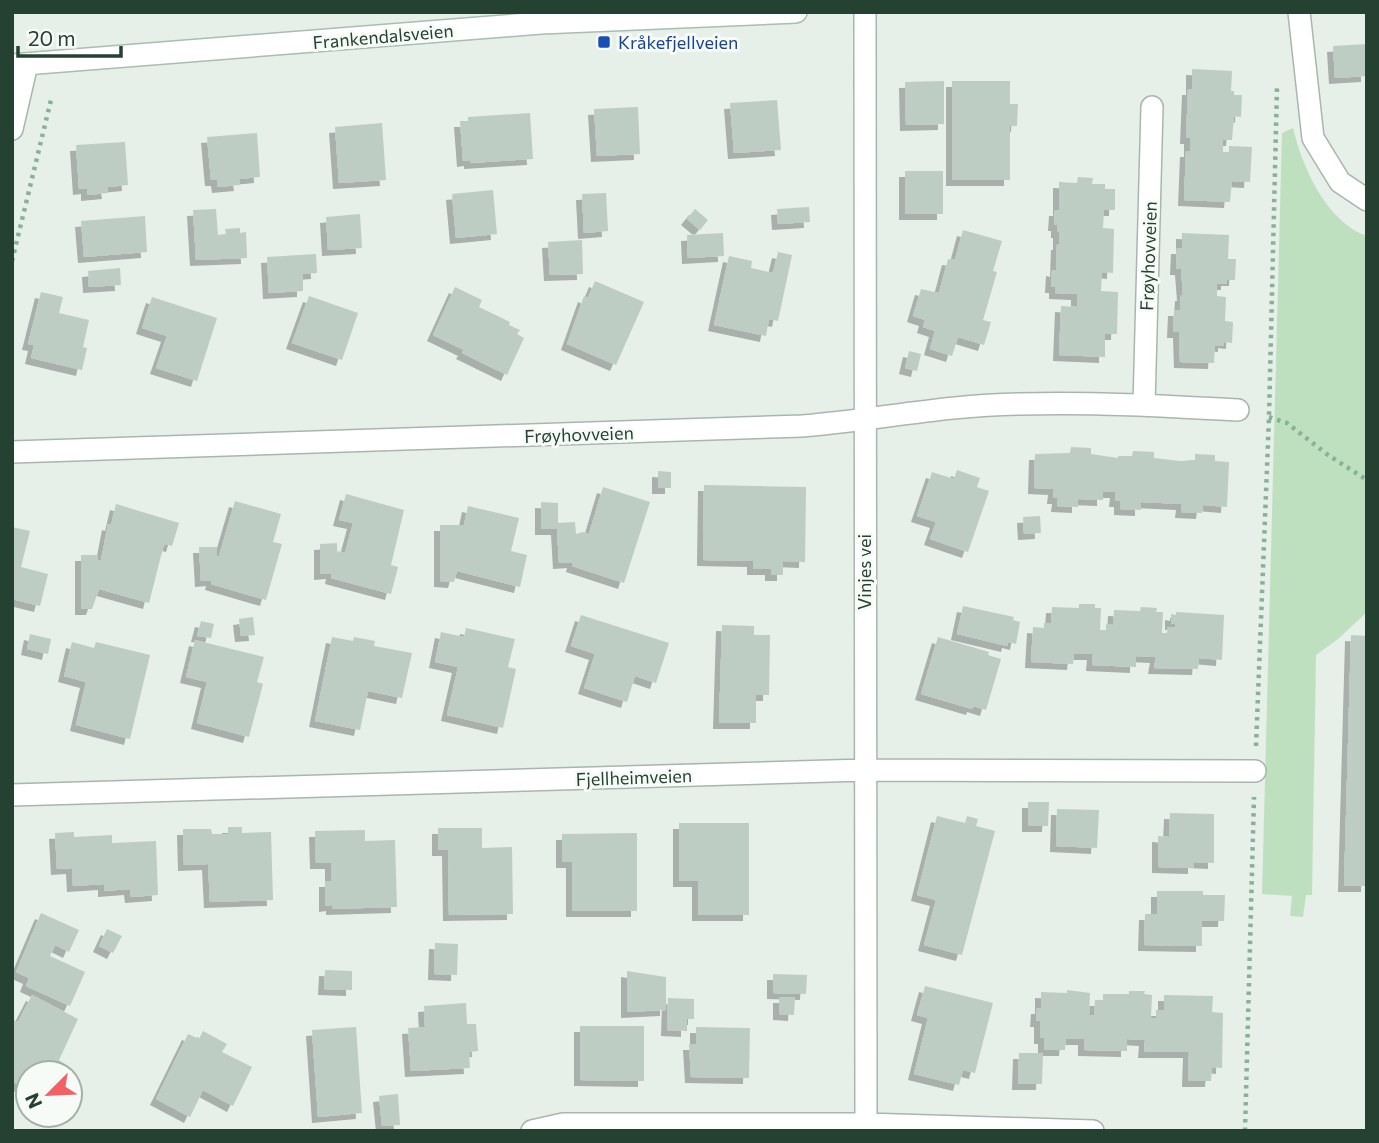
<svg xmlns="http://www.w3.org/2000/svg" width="1379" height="1143" viewBox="0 0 1379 1143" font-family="Commissioner,sans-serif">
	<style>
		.green { fill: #bfe0bf }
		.building { fill: #becdc3; filter: url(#shadow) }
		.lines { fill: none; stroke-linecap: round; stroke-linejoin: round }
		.minor-casing { stroke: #a8b7ad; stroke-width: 24 }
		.secondary-casing { stroke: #a7beb0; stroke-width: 24 }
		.path { stroke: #86b298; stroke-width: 4.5; stroke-dasharray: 3.5 5; stroke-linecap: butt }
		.minor { stroke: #fff; stroke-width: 21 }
		.secondary { stroke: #fff; stroke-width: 21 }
		.transit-dot { fill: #1a4fb4; stroke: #f7fbf8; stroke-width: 2.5 }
		.labels { text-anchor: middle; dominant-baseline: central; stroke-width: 6; stroke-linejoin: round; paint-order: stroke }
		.street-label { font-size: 18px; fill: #244131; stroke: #f7fbf8 }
		.transit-label { font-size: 18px; fill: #164399; stroke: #f7fbf8; text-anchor: start }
	</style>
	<defs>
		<filter id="shadow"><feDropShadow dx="-6" dy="6" stdDeviation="0" flood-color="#0004"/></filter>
	</defs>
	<rect width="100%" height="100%" fill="#e6efe8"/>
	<path class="green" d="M1293 128C1302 166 1326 222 1367 236V612L1338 639 1316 655 1312 895H1306L1303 917 1290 916 1292 896 1262 894 1282 133Z"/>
	<path class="building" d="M1367 44V76L1335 78 1333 46Z
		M1192 69 1232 71 1231 91H1234V95H1242L1241 117 1234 116 1232 140H1223V152H1229V146L1252 147 1250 182 1232 181 1230 202 1184 200 1186 151H1190V138H1186L1188 89H1192Z
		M944 81V124L906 125 905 82Z
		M952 81H1010V104H1018L1017 126H1010V180H952Z
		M777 100 781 150 734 153 730 103Z
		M638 107 640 154 597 156 594 109Z
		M530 113 533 159 470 163V160L463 161 460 121H468V117Z
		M382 123 386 180 339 183 335 127Z
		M257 133 260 177 239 179 240 185 218 187 217 180H211L207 137Z
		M125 142 128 185 107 187 108 193 87 195V188L79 189 76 145Z
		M905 171H943V214H905Z
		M1078 177 1093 178 1092 184H1105V189H1115V210H1104L1103 228 1114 229 1113 273 1102 272 1101 291 1118 292 1117 334H1105V357L1059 355 1061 306 1077 307V294L1055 293V287H1051L1052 270 1056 271 1057 244H1059V232H1057V225H1054L1055 210H1059V182L1077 183Z
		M493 190 497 234 456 238 452 194Z
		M606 193 608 231 584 233 582 194Z
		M809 207 810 222 778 224 777 209Z
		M216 209 218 235 226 234 225 229 240 228V233L246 232 247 258 196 260 193 210Z
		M695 209 708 220 700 230 687 219Z
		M360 214 362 248 328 250 326 217Z
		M145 216 147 252 84 257 81 221Z
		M963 230 1002 241 993 271 997 272 983 320 991 322 984 345 958 337 952 356 930 349 935 331 923 327 925 320 913 316 921 289 939 293 948 259 955 260Z
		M723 233 724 256 688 258 687 235Z
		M1182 233 1229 235 1228 259H1236L1235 280H1227V284H1217V296L1226 297 1225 321 1233 322 1232 343 1224 342V346L1215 345 1214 363 1180 362 1179 332H1173L1174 310H1180L1181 295H1183L1181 269H1176L1177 248H1182Z
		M582 240 583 274 550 275 548 242Z
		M778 252 792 255 778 321 769 319 766 336 714 325 729 256 752 261 751 268 773 273Z
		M316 254 317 273 303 274V291L269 293 267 257Z
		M120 268 121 285 89 287 88 271Z
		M595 281 644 302 616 365 567 344 584 296 588 298Z
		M455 287 482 300 479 307 510 322 509 325 520 330 517 334 524 338 507 375 462 353 464 350 433 335Z
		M41 292 63 297 59 313 89 320 83 347 87 348 82 370 31 358 34 345 28 344Z
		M309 296 358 313 342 360 292 343Z
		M152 297 217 318 197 381 156 368 167 336 142 328Z
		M909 351 921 354 917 371 905 368Z
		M1071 447 1091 448V454L1118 458V456H1132L1133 451 1154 452V458L1180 461 1195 460V454L1215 455V461L1229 462 1227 507 1203 505 1202 513 1181 512 1182 504 1141 502V510L1120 509V501H1115L1116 492H1103V500L1078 499V507L1057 506 1058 498H1053L1054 489 1034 488 1035 454 1070 453Z
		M957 470 980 478 977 487 989 491 968 552 930 539 936 522 917 516 932 472 954 479Z
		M658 471 671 472V488H658Z
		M704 485 806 487 805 562 783 561V575H771V569H753V561L703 560Z
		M603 487 650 502 624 583 572 566 573 562 559 563 557 529H541V502L558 503V523L575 522 576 534 583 532 589 534Z
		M346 494 404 510 391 565 398 567 391 594 331 578 332 573 320 574V544L337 543V553L338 551 345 553 353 523 339 520Z
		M235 501 281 514 273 542 282 544 266 600 211 584 212 580 201 581 199 547H217V557L219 556Z
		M116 504 179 523 172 546 164 544 149 603 99 589 92 609H81V555H97L98 560H101L108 524 111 525Z
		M468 506 519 518 511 551 527 555 520 587 457 571 454 582 440 581V525H464Z
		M1040 516 1041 533 1024 534 1023 517Z
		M12 527 30 531 21 567 48 574 40 606 12 599Z
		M1079 604H1095V608H1101L1100 630H1106V624L1113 625 1114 610 1140 611 1141 607 1157 608 1156 612H1163L1162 633H1167L1168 627H1175L1176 624H1171V614L1176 615V612L1224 615 1222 660 1199 658 1198 669 1154 668 1156 657 1136 656V667L1092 665 1093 654H1074L1073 664 1031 662 1033 627 1044 628V623H1051L1052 607 1079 608Z
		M963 606 1014 617 1013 620 1020 622 1016 644 1008 642 1007 646 957 634Z
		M581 615 669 643 656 683 635 676 627 702 584 688 595 654 571 646Z
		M253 617 255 635 241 636 239 619Z
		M201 621 214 624 211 638 197 636Z
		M722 625 754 626V635H770L769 695H756V723H719Z
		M466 628 515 639 508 667 516 669 503 728 447 715 458 667 435 662 441 632 464 637Z
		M30 634 51 639 48 654 27 649Z
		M1351 635 1367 636V886H1344Z
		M332 637 353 641 354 637 375 641 374 646 412 653 402 698 368 691 360 730 315 721Z
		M938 637 989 652 988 655 1001 659 986 710 973 706 972 709 921 694Z
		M195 640 264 657 257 682 263 684 249 737 197 723 207 682 186 677Z
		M72 642 94 648 96 642 150 655 130 739 76 725 86 682 64 676Z
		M1028 802H1049L1048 826H1028Z
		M1057 809 1099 810 1097 848 1056 846Z
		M1170 813 1214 814V863L1194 862V868L1158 867V836L1169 837Z
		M937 816 965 823 967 816 978 819 976 826 995 831 962 955 924 945 936 900 917 895Z
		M679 823H749V915H698V881H679Z
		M228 827H242V833L271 832 273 900 210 902 208 864 184 865 183 829H211L212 834H228Z
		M438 828H482V848L512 847 513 914 449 915 448 850H438Z
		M365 830V841L395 840 397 907 332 909V905L325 906V881H331V863H316L315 831Z
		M74 832V837L112 835V843L156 841 158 895 131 897 130 889 104 891V884L73 886 72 868 57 869 55 833Z
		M637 833V911H572V862H562V834Z
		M1157 891H1203V895H1225L1224 921H1202V946L1144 945 1145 914H1157Z
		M41 913 79 930 69 952 55 945 50 956 85 972 70 1006 26 986 29 978 16 972Z
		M107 929 122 936 113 953 99 946Z
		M435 943 458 944 457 975 434 974Z
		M325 970 352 971V990L324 989Z
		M627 971 666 977V1010L627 1012Z
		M773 974 807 975 806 994 773 993Z
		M925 986 993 1003 975 1073 963 1070 959 1085 914 1074 928 1018 917 1015Z
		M1067 990 1090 993 1089 1015 1094 1016 1095 1000H1103V994H1129V991H1145L1144 994 1152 995 1151 1018H1156V1010H1164V995L1213 996 1212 1012 1223 1013 1222 1068 1212 1067 1211 1081H1188L1189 1052H1144L1145 1040 1127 1039V1051L1084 1050V1039H1066L1065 1050H1044V1038H1040V1021H1036L1037 1008H1041V992L1067 993Z
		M32 995 78 1019 59 1060 66 1065 62 1073H28V1090L12 1081V1019L18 1022Z
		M779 997H795L794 1015 779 1014Z
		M668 998 694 999V1019H687V1031L667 1030Z
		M466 1003 467 1024H476L478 1051 469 1052 470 1068 411 1071 408 1028 425 1027 424 1006Z
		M580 1026H644V1081L580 1080Z
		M356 1027 362 1113 318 1117 312 1030Z
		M696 1027 750 1028 749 1078 691 1077 689 1044H696Z
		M203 1031 227 1044 222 1052 252 1067 233 1106 203 1090 190 1117 156 1099 188 1034 199 1039Z
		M1019 1053H1043L1042 1084H1018Z
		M398 1094 400 1125 382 1126 379 1096Z"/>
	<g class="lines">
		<g class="minor-casing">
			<path id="minor" d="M865 12 866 1131
				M1299 12 1313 138 1340 182 1367 200
				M12 129 27 64
				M1144 405 1152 107
				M12 452 802 426C875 420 946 405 1019 404 1092 402 1165 406 1238 410
				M12 795 864 770 1255 771
				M532 1131 563 1124H866L1093 1131"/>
		</g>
		<g class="secondary-casing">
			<path id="secondary" d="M12 65 541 23 796 12"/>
		</g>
		<path class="path" d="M12 261 51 100
			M1269 417 1287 423 1328 455 1367 480
			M1256 746 1269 417 1277 87
			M1245 1131 1254 797"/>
		<use href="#minor" class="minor"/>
		<use href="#secondary" class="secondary"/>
	</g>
	<rect class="transit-dot" x="597" y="35" width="14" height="14" rx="3.5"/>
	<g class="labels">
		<g class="street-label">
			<text transform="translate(383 36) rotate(-5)">Frankendalsveien</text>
			<text transform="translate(1148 256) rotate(-88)">Frøyhovveien</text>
			<text transform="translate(579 434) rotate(-2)">Frøyhovveien</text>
			<text transform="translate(864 572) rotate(-90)">Vinjes vei</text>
			<text transform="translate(634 777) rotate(-2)">Fjellheimveien</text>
		</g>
		<g class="transit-label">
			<text x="618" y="42">Kråkefjellveien</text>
		</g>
	</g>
	<rect width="1379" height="1143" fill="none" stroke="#244131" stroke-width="28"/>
	<g transform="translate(49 1094) rotate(246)"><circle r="33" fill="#f7fbf8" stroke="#a3b1a8" stroke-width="2"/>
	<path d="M0-5L12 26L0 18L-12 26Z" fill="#f36065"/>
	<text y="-10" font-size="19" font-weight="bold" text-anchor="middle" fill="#244131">N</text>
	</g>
	<path d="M18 46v10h103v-10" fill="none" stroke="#244131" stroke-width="3.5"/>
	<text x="28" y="46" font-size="21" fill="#244131" stroke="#f7fbf8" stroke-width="5" paint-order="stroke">20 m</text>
</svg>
